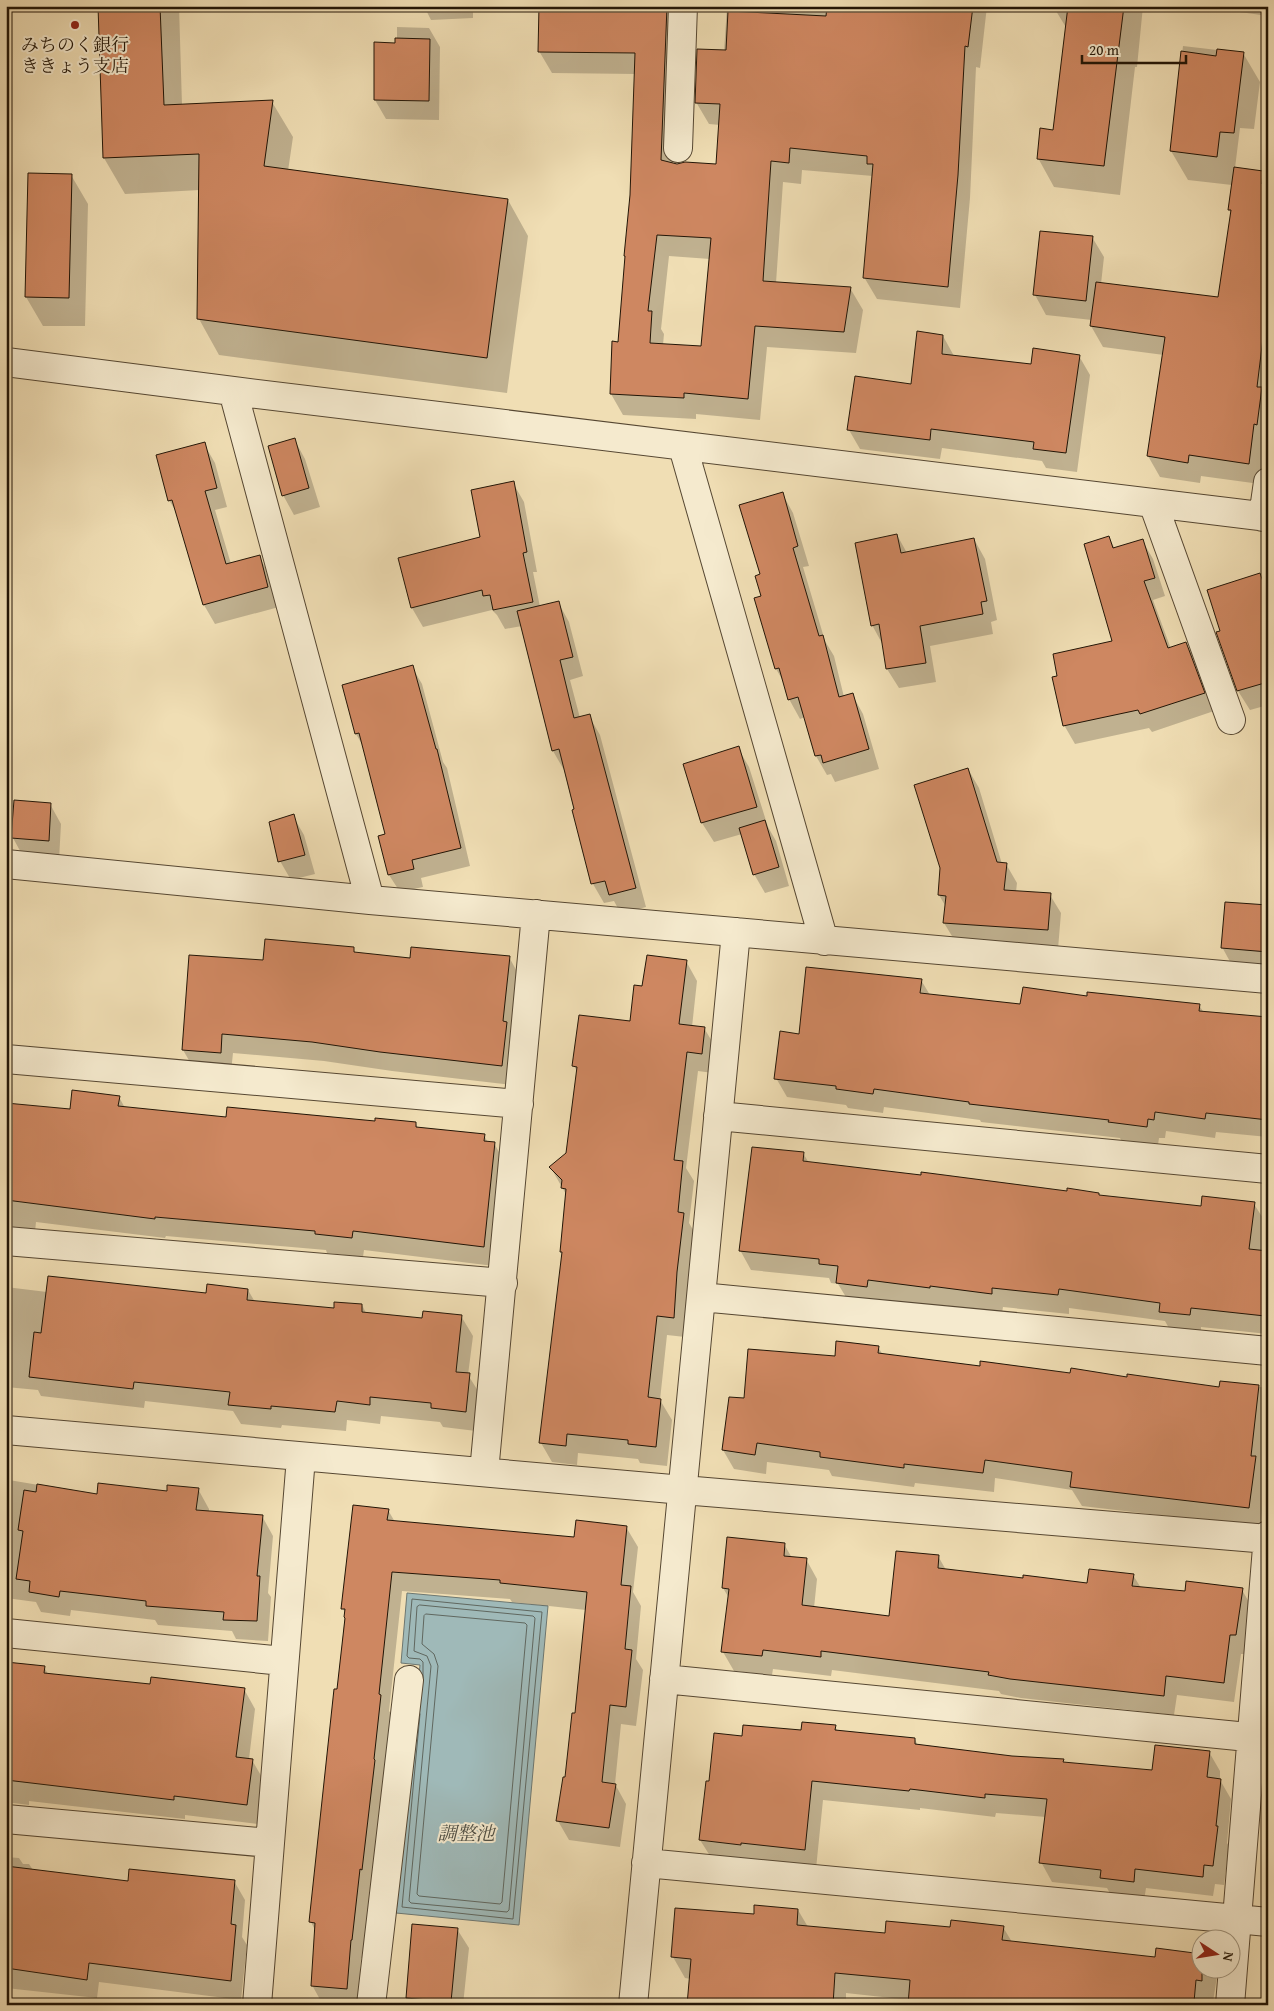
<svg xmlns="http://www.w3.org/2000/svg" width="1274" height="2011" viewBox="0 0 1274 2011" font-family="'Gentium Book Plus','Noto Serif JP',serif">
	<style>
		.water { fill: #9fb9b8; stroke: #6d7771 }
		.shadow { fill: #0003; fill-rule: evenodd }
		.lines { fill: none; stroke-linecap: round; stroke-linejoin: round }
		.shore { stroke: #60675f; stroke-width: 1 }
		.building { fill: #ce8761; stroke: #221506; fill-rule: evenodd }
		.minor-casing { stroke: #564732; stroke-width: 30 }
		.minor { stroke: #f5eace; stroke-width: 28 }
		.poi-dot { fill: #8f2418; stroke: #f5eace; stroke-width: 2 }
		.labels { text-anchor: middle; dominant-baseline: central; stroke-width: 4; stroke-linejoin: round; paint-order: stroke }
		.poi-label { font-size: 18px; fill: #221506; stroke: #f5eace }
		.water-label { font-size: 19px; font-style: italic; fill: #4e4e44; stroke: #f5eace }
	</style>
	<rect width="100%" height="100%" fill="#f0deb4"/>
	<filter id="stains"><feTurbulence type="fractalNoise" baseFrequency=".004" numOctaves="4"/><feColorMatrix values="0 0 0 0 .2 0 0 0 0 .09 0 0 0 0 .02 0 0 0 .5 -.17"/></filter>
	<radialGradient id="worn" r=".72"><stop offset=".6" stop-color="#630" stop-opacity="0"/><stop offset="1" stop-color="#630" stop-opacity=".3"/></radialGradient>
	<path class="water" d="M407 1593 548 1606 519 1925 396 1913 420 1665 401 1663Z"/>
	<path class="shadow" d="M99 6H179L182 105 272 102 293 137 288 171 508 200 528 236 507 393 219 355 199 319 200 190 125 194 104 158Z
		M424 6H473V18L431 20Z
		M540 6H681L673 164 717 165 720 125 709 124 696 102 724 52 727 6H987L980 68 976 67 970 198 960 308 877 299 864 277 873 176 802 170 801 184 783 182 776 283 850 288 863 310 856 353 767 347 760 420 696 414V419L623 415 611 394 619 343 631 195 636 74 552 73 539 51ZM669 256 710 259 702 347 663 345 664 334 661 329Z
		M1053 6H1143L1137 67H1135L1120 195 1054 187 1038 158 1054 132 1067 29Z
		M1217 6H1262L1261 15 1218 9Z
		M397 27 429 28 440 47 439 120 386 119 375 100 397 44Z
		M1183 46 1243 53 1260 82 1254 129 1240 128 1235 168 1268 172V443L1266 441 1260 484 1201 476 1200 483 1160 477 1148 456 1164 355 1103 347 1091 326 1092 320 1046 315 1035 295 1041 232 1092 237 1104 257 1101 284 1219 298 1232 214 1229 210 1232 185 1188 180 1171 151Z
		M71 175 88 204 85 326H43L26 297Z
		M943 336 954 356 1032 365 1079 356 1090 375 1077 472 1046 468 1042 461 942 448 940 459 860 449 849 430 912 385Z
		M294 439 305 459 320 507 294 515 283 495Z
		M204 444 215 463 227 507 215 510 231 564 259 556 270 576 279 607 215 624 204 605 178 515 169 500Z
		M513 483 524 502 537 572H533L540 607 558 602 569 622 583 676 570 680 580 718 589 716 600 735 646 907 621 914 614 901 604 903 593 884 564 770 553 751 522 626 505 629 497 615 492 610 423 627 412 608 481 538Z
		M782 493 793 513 809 566 803 567 825 641 834 656 844 697 852 694 863 714 879 769 835 782 831 774 827 775 816 756 805 717 800 719 789 699 785 684 776 669 763 597 761 575Z
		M897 535 907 553 974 539 985 559 997 620 991 622 993 634 930 646 936 682 899 688 887 669 883 645 872 625Z
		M1109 537 1115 549 1142 540 1153 559 1165 596 1153 600 1171 649 1186 644 1197 662 1214 711 1152 732 1149 728 1075 744 1064 725 1114 642Z
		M1259 574 1268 589V705L1250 710 1238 691 1218 633 1222 632Z
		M412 667 422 684 443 762 447 768 470 866 421 878 423 887 400 892 389 875 387 835 363 746 356 734Z
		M738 748 749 767 768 827 776 841 789 886 765 893 754 874 742 834 714 842 702 823 685 764Z
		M968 769 979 788 1002 864H1006L1017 883 1016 892 1050 895 1061 913 1058 949 955 941 944 923 946 907 939 895Z
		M50 804 61 824 59 860 24 858 13 838Z
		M293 816 304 835 315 874 291 880 280 861Z
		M1268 907V970L1233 967 1222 947Z
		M353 949 356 954 411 959 509 957 520 977 513 1085 392 1071 324 1061 233 1053 231 1072 194 1069 183 1050Z
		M686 961 697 981 692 1027 704 1028 716 1048 713 1073 698 1071 686 1168 694 1181 689 1223 695 1233 685 1337 667 1335 660 1400 672 1420 667 1466 640 1463 638 1459 578 1453 577 1465 552 1462 541 1443 563 1254 562 1252 567 1196 551 1168 568 1154 578 1073 574 1066 631 1023 644 987Z
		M921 980 930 995 1022 1005 1088 997 1199 1005 1204 1013 1268 1019V1137L1216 1132 1215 1138 1166 1131 1165 1138H1159L1158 1145 1121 1140 1120 1138 981 1122 980 1120 884 1107 883 1113 848 1108 846 1105 787 1097 776 1078 800 1035Z
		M119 1097 125 1108 227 1118 416 1124 418 1128 484 1135 488 1143H494L505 1163 494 1266 364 1250 363 1257 327 1253 326 1250 166 1236 165 1238 36 1222 35 1232 6 1229V1104L71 1111Z
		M803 1153 809 1163 1068 1193 1098 1194 1100 1196 1202 1207 1254 1204 1266 1223 1262 1252H1268V1334L1201 1327V1334L1171 1332 1165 1321 1069 1308V1314L1003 1307 1002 1313 941 1305 940 1307 878 1299V1306L849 1302 838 1284 831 1283 829 1278 751 1270 740 1250Z
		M6 1287 47 1292 207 1294 248 1290 255 1302 335 1309 362 1305 366 1313 423 1319 461 1316 473 1336 468 1375 480 1394 476 1431 443 1427 440 1422 381 1416 380 1424 347 1420 346 1431 282 1425 281 1428 241 1424 233 1411 145 1401 144 1408 41 1396 38 1390 6 1387Z
		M878 1347 883 1355 981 1367 1128 1378 1220 1388 1221 1382 1268 1388V1467L1260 1527 1082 1506 1072 1490 995 1478 994 1492 915 1483 914 1487 832 1476 829 1470 767 1462 766 1474 734 1469 723 1450 745 1400 836 1357Z
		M6 1476 9 1480 98 1495 198 1489 209 1509V1512L262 1516 273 1536 268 1593 271 1597 268 1641 236 1639 232 1631 158 1625 155 1620 71 1610 70 1616 41 1612 36 1602 6 1598Z
		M388 1510 395 1522 575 1538 626 1527 638 1547 633 1592 641 1606 636 1659 643 1670 636 1726 621 1724 615 1784 626 1804 620 1847 569 1840 558 1821 567 1779 576 1715 586 1610 512 1602 510 1599 402 1591 389 1711 392 1715 372 1888H370L363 1959 361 1958 358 2005H323L312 1985 316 1932 311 1922 338 1691 345 1613 343 1609Z
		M784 1544 792 1558 806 1559 817 1579 814 1608 890 1617 938 1556 946 1570 1024 1579 1088 1584 1133 1575 1141 1588 1186 1592 1242 1590 1253 1609 1247 1654H1241L1234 1702 1177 1695 1174 1715 1021 1698 1001 1694 999 1691 832 1670 831 1676 773 1669 772 1675 734 1671 723 1652 729 1598 723 1588Z
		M6 1663 44 1667 48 1674 151 1686 244 1689 255 1709 249 1759 252 1760 263 1779 258 1824 185 1815V1819L29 1801V1805L6 1802Z
		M835 1727 838 1731 915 1739 918 1746 1011 1757 1063 1761 1065 1763 1153 1772 1209 1752 1220 1771V1780L1231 1799 1227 1843 1229 1846 1224 1885 1215 1884 1213 1896 1146 1888 1144 1901 1112 1897 1107 1888 1052 1882 1041 1862 1046 1817 996 1813 995 1817 920 1808V1810L823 1800 816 1869 712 1859 700 1840 710 1782 743 1737Z
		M6 1857 19 1858 23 1864H29L33 1870 129 1882 234 1881 245 1900 242 1937 247 1945 241 2000 99 1982 97 1998 6 1988Z
		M798 1910 808 1927 886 1934 951 1928 1003 1927 1012 1942 1156 1959 1202 1968H1212L1217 1976 1213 2002 1211 2001 1210 2005H909L910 2000 846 1993V2005H689L691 1979 685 1978 673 1957 755 1916Z
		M457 1929 469 1948 463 2005H411L407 1997Z
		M1266 1982H1268V2005H1264Z"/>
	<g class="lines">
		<path class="shore" d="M420 1605 533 1616 535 1618 509 1910 507 1912 411 1903 409 1901 431 1666 427 1656 414 1651 417 1607Z
			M426 1614 525 1623 527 1625 502 1902 500 1904 419 1896 417 1894 438 1666 434 1654 422 1644 424 1616Z
			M420 1714 402 1907 513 1919 542 1612 412 1599 407 1656 409 1658 420 1659 423 1662V1678"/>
	</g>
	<path class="building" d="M98 6H160L164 105 273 100 264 166 508 199 487 358 197 319 199 154 103 158Z
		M539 6H667L661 160 677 164 685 162 716 164 720 104 695 103 697 49 726 50 728 11 826 16 827 6H973L968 47 965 46 958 175 948 287 863 278 873 164H867V156L790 148 789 163 771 161 763 281 851 287 844 332 755 326 748 399 684 393V398L610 394 612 341 618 342 625 256H624L630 195 635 53 538 52ZM657 235 711 238 701 346 650 343 652 311H648Z
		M1068 6H1124L1104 166 1037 159 1040 128 1053 130Z
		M395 38 430 39 429 101 374 100V42L395 43Z
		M1217 49 1244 52 1234 133 1220 132 1217 157 1170 151 1181 51 1216 56Z
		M1234 167 1263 171 1262 184 1268 185V297L1257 387H1262L1257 425 1254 424 1249 464 1189 455 1188 463 1147 456 1165 337 1090 326 1096 282 1218 297 1231 210H1228Z
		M28 173 72 174 69 298 25 297Z
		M1040 231 1093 236 1086 301 1033 295Z
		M917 331 943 335 942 354 1031 364 1033 348 1080 355 1066 453 1033 449 1034 442 931 429 930 440 847 430 855 376 911 384Z
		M295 438 309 488 282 496 268 446Z
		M205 442 217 488 205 491 226 564 260 555 268 587 203 605 172 500 168 501 156 455Z
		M514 481 527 552 523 553 533 602 493 610 490 595 483 596 482 590 411 608 398 558 480 537 471 490Z
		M783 492 798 546 793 548 819 636 823 635 839 697 853 693 869 749 823 763 821 755 815 756 798 697 788 700 779 668 775 669 754 598 761 596 755 576 760 574 739 505Z
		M897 534 901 553 974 538 987 601 981 602 983 614 920 626 926 663 886 669 879 624 871 626 855 543Z
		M1109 536 1113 548 1143 539 1155 578 1144 581 1168 648 1186 642 1205 693 1140 714 1138 710 1063 726 1052 677 1057 676 1053 654 1112 641 1084 544Z
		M1260 573 1268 597V682L1237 691 1216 632 1220 631 1207 590Z
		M559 601 573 657 560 660 574 718 590 714 636 888 609 895 605 881 591 884 572 810 574 809 559 749 552 751 517 611Z
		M413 665 436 749H437L461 848 412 860 414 869 388 875 378 836 385 834 359 733 355 734 342 685Z
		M739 746 757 807 701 823 683 764Z
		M968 768 997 862 1007 863 1004 890 1051 893 1048 930 943 923 946 896 938 895 940 868 914 785Z
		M14 800 51 803 49 841 11 838Z
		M294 814 305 855 278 862 269 822Z
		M765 820 779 867 753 875 739 828Z
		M1225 902 1268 905V952L1221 948Z
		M265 939 354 947V952L410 958 411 947 510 956 503 1021 507 1022 502 1066 380 1052 312 1042 222 1034 221 1053 182 1050 189 955 263 960Z
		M647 955 687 960 679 1024 705 1027 702 1054 687 1052 674 1160 683 1161 678 1212 684 1213 677 1272 674 1318 657 1316 648 1397 661 1399 656 1447 628 1444V1440L567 1434 566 1446 539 1443 562 1252H560L566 1189 561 1188 562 1180 549 1167 566 1153 577 1067 572 1066 579 1015 630 1021 634 985 642 986Z
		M806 967 922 979 920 993 1020 1004 1023 987 1087 996V992L1200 1004 1199 1011 1268 1017V1120L1206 1113 1205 1119 1155 1112 1154 1120 1148 1119 1147 1127 1108 1122 1109 1120 969 1104V1102L874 1089 873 1094 836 1089V1086L774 1079 780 1031 799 1034Z
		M72 1090 120 1096 118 1106 226 1117 227 1107 375 1121V1118L416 1122V1127L485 1134 484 1141 495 1142 484 1247 353 1231 352 1238 315 1234V1231L155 1217V1219L6 1200V1103L70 1109Z
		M752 1147 804 1152 803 1161 921 1175V1172L1067 1191V1188L1099 1193V1195L1201 1206 1202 1196 1255 1202 1249 1249 1268 1251V1287L1265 1316 1191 1308 1190 1315 1159 1312 1160 1303 1059 1289 1058 1295 992 1288V1294L930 1286V1288L868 1280 867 1287 836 1283 838 1266 819 1264V1259L739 1251Z
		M48 1276 206 1293 207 1284 248 1289 247 1300 334 1308V1302L362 1304V1312L422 1318 423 1311 462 1315 456 1372 470 1373 466 1412 431 1408V1403L370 1397V1405L337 1401 335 1412 271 1406V1409L228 1405 230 1392 134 1382 133 1389 29 1377 34 1332 41 1333Z
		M836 1341 879 1346 878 1353 980 1366V1361L1070 1373 1071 1368 1127 1377V1374L1219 1387 1220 1381 1259 1385 1251 1456H1256L1249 1508 1070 1487 1072 1472 985 1460 983 1473 904 1464V1468L866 1463 820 1457V1452L757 1443 755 1455 722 1450 729 1397 744 1398 748 1349 835 1356Z
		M98 1483 167 1491V1485L199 1488 196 1510 263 1515 257 1576H260L257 1621 223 1620 224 1612 146 1606V1601L60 1591 59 1597 29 1592 30 1581 16 1579 23 1531 18 1530 24 1490 36 1492 37 1484 97 1494Z
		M353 1505 389 1509 387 1520 574 1537 576 1520 627 1526 621 1585 631 1586 625 1649 632 1650 626 1707 610 1705 602 1782 616 1784 609 1828 556 1821 563 1777H565L572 1713H575L587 1592 500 1583V1580L392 1572 379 1694 381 1695 374 1759 375 1760 362 1870 360 1869 352 1940H351L347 1989 311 1986 315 1923 309 1922 334 1689H337L345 1618 344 1617 345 1609H341Z
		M727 1537 785 1543 784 1556 807 1558 802 1605 889 1616 896 1551 939 1555 938 1568 1023 1578V1575L1087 1583 1089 1569 1134 1574 1132 1586 1185 1591 1186 1581 1243 1588 1236 1635H1230L1224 1683 1166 1676 1164 1696 1010 1679 988 1675 989 1672 821 1651V1657L763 1650 762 1656 721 1652 729 1589 722 1588Z
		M6 1662 45 1666 44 1673 150 1684 151 1677 245 1688 236 1757 253 1759 247 1805 174 1796V1800L6 1780Z
		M802 1722 836 1725 835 1730 915 1738V1744L1012 1756 1064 1759 1063 1762 1152 1770 1155 1745 1210 1751 1207 1777 1221 1779 1216 1826H1218L1213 1866 1204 1865 1203 1877 1135 1869 1134 1882 1100 1878 1101 1870 1039 1863 1047 1799 985 1794V1798L910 1789 909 1791 812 1781 805 1850 741 1843V1845L699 1840 706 1781H709L714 1733 742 1736 743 1725 801 1730Z
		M6 1866 128 1881 129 1869 235 1880 231 1924 236 1925 231 1981 89 1963 87 1980 6 1968Z
		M754 1905 798 1909 797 1925 885 1933 886 1921 950 1927 951 1920 1004 1926 1002 1940 1155 1957 1156 1948 1202 1954V1981L1196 1980 1194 2002 1175 2000V2005H908L910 1980 835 1973 833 2005H687L691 1959 671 1957 675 1908 754 1914Z
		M412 1924 458 1928 451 2002 406 1998Z"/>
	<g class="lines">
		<g class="minor-casing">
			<path id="minor" d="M678 148 683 6
				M6 362 233 391 1268 517
				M233 391 370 900
				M683 447 824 941
				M1153 503 1231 720
				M1263 517 1268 482
				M6 864 370 900 1268 979
				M6 1059 519 1104
				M718 1116 1268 1169
				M6 1241 503 1283
				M701 1297 1268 1351
				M6 1430 683 1490 1268 1539
				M484 1472 536 914
				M6 1633 283 1661
				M664 1679 1268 1739
				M6 1819 269 1843
				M646 1863 1268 1922
				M257 2005 301 1457
				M371 2005 409 1680
				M633 2005 736 932
				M1230 2005 1268 1535"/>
		</g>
		<use href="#minor" class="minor"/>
	</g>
	<circle class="poi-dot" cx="75" cy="25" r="5"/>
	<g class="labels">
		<g class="poi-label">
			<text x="75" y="44">みちのく銀行<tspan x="75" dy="21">ききょう支店</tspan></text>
		</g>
		<g class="water-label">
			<text x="466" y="1833">調整池</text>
		</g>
	</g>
	<rect width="1274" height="2011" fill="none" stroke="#f0deb4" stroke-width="25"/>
	<rect x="8" y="8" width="1259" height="1996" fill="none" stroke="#221506" stroke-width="2.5"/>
	<rect x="12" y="12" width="1249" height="1986" fill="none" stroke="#221506"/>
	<g transform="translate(1216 1954) rotate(102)"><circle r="24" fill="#f5eace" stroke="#a1957e"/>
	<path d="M0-4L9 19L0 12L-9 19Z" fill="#8f2418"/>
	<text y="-8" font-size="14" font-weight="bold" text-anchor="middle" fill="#221506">N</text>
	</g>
	<path d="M1082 55v8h104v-8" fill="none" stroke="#221506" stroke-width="2.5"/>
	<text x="1089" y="55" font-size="15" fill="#221506" stroke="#f5eace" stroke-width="4" paint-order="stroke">20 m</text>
	<rect width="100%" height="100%" filter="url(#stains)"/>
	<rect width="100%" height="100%" fill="url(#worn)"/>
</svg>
